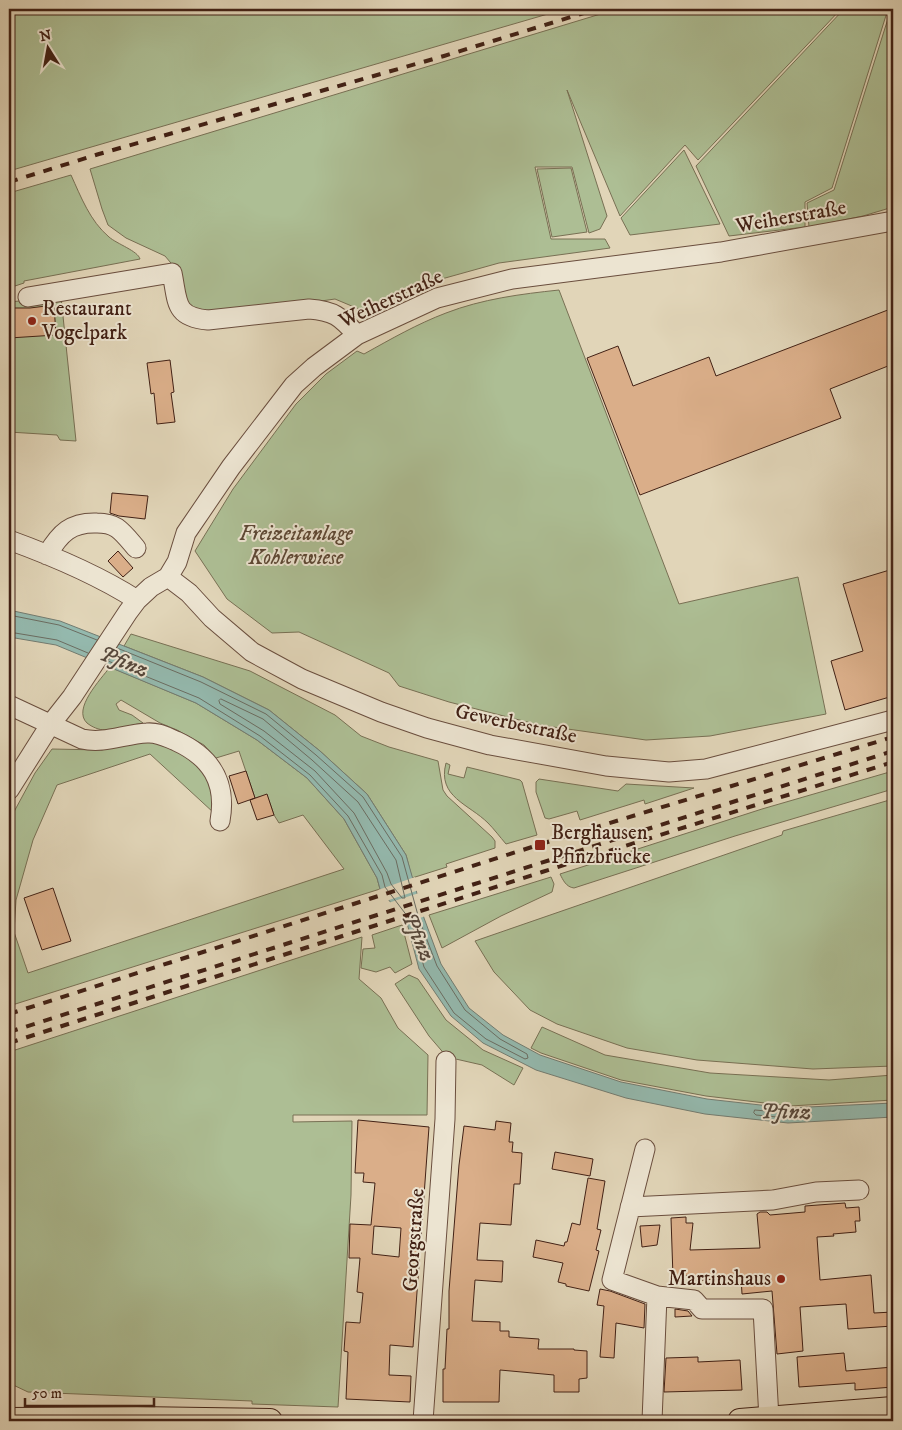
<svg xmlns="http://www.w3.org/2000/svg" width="902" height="1430" viewBox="0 0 902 1430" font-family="'IM FELL DW Pica',serif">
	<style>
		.green { fill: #adbe94; stroke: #787054 }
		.water { fill: #94b9ae; stroke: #737c71 }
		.pier { fill: #e1d5b8 }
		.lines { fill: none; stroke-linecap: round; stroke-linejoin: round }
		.shore { stroke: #6b6d62; stroke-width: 1 }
		.building { fill: #daae89; stroke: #422115; fill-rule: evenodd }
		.minor-casing { stroke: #6a4e3e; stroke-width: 21 }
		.major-casing { stroke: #422115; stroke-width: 26 }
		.minor { stroke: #ece4d1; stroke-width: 19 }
		.major { stroke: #e1d5b8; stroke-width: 24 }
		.rail { stroke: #422115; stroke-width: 4; stroke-dasharray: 9 9; stroke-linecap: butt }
		.poi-dot { fill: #8f2418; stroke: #ece4d1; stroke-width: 2 }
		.labels { text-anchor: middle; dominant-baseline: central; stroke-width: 4; stroke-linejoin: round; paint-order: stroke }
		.street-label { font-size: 21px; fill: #422115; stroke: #ece4d1 }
		.poi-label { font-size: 21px; fill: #422115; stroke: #ece4d1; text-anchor: start }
		.park-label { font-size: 21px; font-style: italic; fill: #5d4835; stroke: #ece4d1 }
		.water-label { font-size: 22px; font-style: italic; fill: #56473b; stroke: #ece4d1 }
	</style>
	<rect width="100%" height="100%" fill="#e1d5b8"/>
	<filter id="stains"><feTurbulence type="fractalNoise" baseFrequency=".004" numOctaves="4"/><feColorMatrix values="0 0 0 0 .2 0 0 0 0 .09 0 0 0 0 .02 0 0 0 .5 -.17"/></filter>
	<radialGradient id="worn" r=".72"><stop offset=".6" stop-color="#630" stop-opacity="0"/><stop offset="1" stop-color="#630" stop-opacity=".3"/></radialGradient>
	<path class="green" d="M9 9H565L9 171Z
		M617 9H841L698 160 685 145 620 216 567 90 607 216 600 229 589 233 572 167H535L551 239H605L610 248 499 263 438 280 437 277 366 312 335 299 210 317 185 304 176 269 165 256 126 238 108 225 102 209 90 169Z
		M844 9H888L832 188 805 202V227L729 236 696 166Z
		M891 9H893V207L863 216 809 227 807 203 834 190Z
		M684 150 720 224 630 235 621 218Z
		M571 168 587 232 552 237 537 169Z
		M71 175C81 197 90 221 109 237 117 244 138 251 140 259L24 281V283L9 288V193Z
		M559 290 679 604 798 577 826 714 710 736 646 740 539 725 449 702 399 686 389 673 299 632 272 633 227 599 195 551 233 489 296 404 326 374 357 351 364 354C391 339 417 324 446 313 482 299 521 294 559 290Z
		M61 297 76 441 60 440 57 435 9 432V302Z
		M131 634 250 671 335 715 361 736 389 747 438 761 443 790 447 796 492 837 495 841V848L446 864 447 867 412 878 406 855 367 794 320 751 269 710 203 677 124 646Z
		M110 667 196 703 257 740 307 778 344 819 377 878 380 889 9 1006V821L35 773 52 749 102 750 135 740 152 738 184 751 213 781 214 813 150 754 57 785 33 840 16 900 14 932 28 973 344 869 303 815 279 823 274 815 267 795 255 798 239 751 216 758 204 745 177 730 160 723 121 700 116 704 119 710 132 715 143 723C130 725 118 730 105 730 99 730 92 727 87 723 72 709 101 679 110 667Z
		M446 763 450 765 448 774 464 778 467 767 520 780 522 782 537 835 506 844C500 837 494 829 488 823 469 804 437 797 446 763Z
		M893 771V789L735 836 574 888C566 887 563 880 560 874L762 809Z
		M539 779 618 791 626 784 694 788 645 804 644 800 580 820 577 811 549 819 545 818 536 792V782Z
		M893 799V1066L813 1069 697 1060 627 1048 557 1024 530 1010 494 972 475 941 782 835 783 831Z
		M551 877 554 884 552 892 501 916 442 948 429 915Z
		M402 925 412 964 395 973 390 967 376 972 361 968 363 949 375 948 372 935Z
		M362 937 359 979 381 998 398 1028 428 1055 427 1115H293V1122L352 1121 351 1195 338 1407 252 1404V1401L28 1392 9 1383V1052Z
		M409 975 418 979 446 1020 483 1050 523 1068 514 1085 482 1065 447 1057 429 1036 395 984Z
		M542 1027 605 1055 710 1073 829 1080 893 1075V1100L790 1106 706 1096 621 1080 541 1053 531 1048Z"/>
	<path class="water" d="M9 610 60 621 203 677 269 710 320 751 367 794 406 855 424 918 441 964 469 1008 503 1035 540 1055 621 1082 707 1099 787 1108 893 1103V1117L788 1123 705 1114 626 1098 536 1070 483 1043 451 1016 419 969 407 923 380 889 377 878 344 819 307 778 257 740 196 703 56 645 9 637Z"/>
	<path class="pier" d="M415 877 419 890 386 901 378 890Z
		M419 893 426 916 403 923 388 903Z"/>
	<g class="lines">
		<path class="shore" d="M9 615 59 625 97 640
			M9 632 57 640 88 653
			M108 661 199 698 260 736 310 775 348 816 382 875 385 887 411 921 424 967 454 1013 486 1039 525 1059 528 1058 527 1054 500 1039 465 1010 437 966 419 919 402 857 363 797 316 755 266 714 201 682 117 648
			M221 699 263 719 312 760 358 802 396 860 405 898H402L391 884 387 873 354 813 315 771 264 731 220 704 219 701Z
			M755 1110 787 1113 810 1112 812 1115 810 1117 788 1118 756 1115 754 1113Z"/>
	</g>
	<path class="building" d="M54 305 56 335 9 338V308H30Z
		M893 308V364L830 389 841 418 640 495 587 358 618 346 633 386 709 357 716 376Z
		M170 360 174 392 171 393 175 422 157 424 154 393 151 394 147 363Z
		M112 493 148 496 145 519 119 516 110 513Z
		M118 551 133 568 123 577 108 561Z
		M893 569V696L845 710 831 661 863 651 843 584Z
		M246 771 255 798 238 804 229 776Z
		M267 794 274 815 257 820 250 800Z
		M53 888 71 941 42 950 24 898Z
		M358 1120 429 1127 413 1347 390 1345 389 1375 411 1376 410 1402 346 1399 348 1352 344 1351 346 1322 360 1323 363 1293 357 1292 360 1258H349L350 1224 371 1225 375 1183 363 1182 364 1173H355ZM374 1226 401 1228 399 1257 372 1254Z
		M496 1121 511 1123 509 1142H513L512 1152 522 1153 520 1184H514L511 1225 480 1223 477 1260 503 1261 502 1282 475 1280 472 1321 500 1322V1331H509V1337L539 1339 538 1349H574V1350L587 1351V1378L579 1379V1392H554V1375L500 1370 499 1402H443V1369H445L447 1329H449V1291L459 1165 464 1126 495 1130Z
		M555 1152 593 1159 590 1176 552 1169Z
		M588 1178 605 1181 597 1229 601 1230 596 1250 599 1251 589 1291 566 1286V1284L558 1282 563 1263 533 1257 536 1240 564 1246 565 1242H567L572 1223 580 1225Z
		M845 1203 846 1208 859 1207 860 1221H855L856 1232 833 1234 834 1236 817 1237 820 1280 871 1275 874 1313 893 1312V1326L848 1329 846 1304 800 1307 803 1351 777 1354 772 1291 742 1294 741 1277 691 1281 690 1275 673 1277 671 1218 686 1217V1223H693L690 1250 760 1248 757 1214 760 1212H767L770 1215 805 1212V1206Z
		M660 1225 657 1245 642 1247 640 1226Z
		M600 1289 610 1291 645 1304 644 1328 616 1323 614 1358 600 1357 604 1306 597 1305Z
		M675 1309 688 1311 692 1316 675 1317Z
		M844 1353 846 1371 893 1367V1387L855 1390V1383L799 1387 797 1357Z
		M698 1357V1362L740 1360 742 1390 664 1392 666 1358Z"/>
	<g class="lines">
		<g class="minor-casing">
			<path id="minor" d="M28 297 172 273C178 302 174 317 208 320L309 309C334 311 340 316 357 335
				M9 540C53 556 98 575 137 600
				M47 555C60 533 71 522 97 523 104 523 111 524 117 528 124 533 130 541 136 548
				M168 577 189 593 212 618 252 652 302 679 381 712 427 728 490 745 606 766 669 772 706 769 893 720
				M9 705 82 739C105 744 124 734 147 733 158 732 166 737 176 741 211 757 227 782 220 821
				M9 790 50 725 72 697 128 612 137 600 151 587 168 577 177 562 186 533 231 467 294 385 314 367 357 335 437 298 512 279 721 252 893 221
				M645 1149 612 1280 657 1296 694 1300 702 1309H763L769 1419
				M630 1207 773 1200 816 1192 859 1190
				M423 1421 445 1119 446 1061
				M652 1421 657 1296"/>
		</g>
		<g class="major-casing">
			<path id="major" d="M9 1420 137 1419 270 1421
				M740 1421 893 1409"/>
		</g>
		<use href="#minor" class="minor"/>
		<use href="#major" class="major"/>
		<path class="rail" d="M9 182 99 154 444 56 597 9
			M9 1014 557 839 893 737
			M9 1032 893 751
			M9 1043 542 872 893 762"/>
	</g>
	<g class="poi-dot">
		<circle cx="32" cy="321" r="5"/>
		<rect x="534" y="839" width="12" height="12" rx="2.5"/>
		<circle cx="781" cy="1279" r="5"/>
	</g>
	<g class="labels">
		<g class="street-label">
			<text transform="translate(791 217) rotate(-10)">Weiherstraße</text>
			<text transform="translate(391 299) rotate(-25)">Weiherstraße</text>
			<text transform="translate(516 724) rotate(12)">Gewerbestraße</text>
			<text transform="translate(414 1240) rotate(-86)">Georgstraße</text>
		</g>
		<g class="poi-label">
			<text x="42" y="309">Restaurant<tspan x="42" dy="24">Vogelpark</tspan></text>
			<text x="551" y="833">Berghausen<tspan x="551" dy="24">Pfinzbrücke</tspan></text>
			<text x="771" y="1279" text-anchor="end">Martinshaus</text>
		</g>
		<g class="park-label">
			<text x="296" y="534">Freizeitanlage<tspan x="296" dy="24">Kohlerwiese</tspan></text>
		</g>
		<g class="water-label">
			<text transform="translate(124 662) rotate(22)">Pfinz</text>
			<text transform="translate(418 937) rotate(66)">Pfinz</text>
			<text transform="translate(786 1112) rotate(1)">Pfinz</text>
		</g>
	</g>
	<rect width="902" height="1430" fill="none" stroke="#e1d5b8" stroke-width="30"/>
	<rect x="10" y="10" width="882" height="1410" fill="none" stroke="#422115" stroke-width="2.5"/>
	<rect x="15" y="15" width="872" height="1400" fill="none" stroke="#422115"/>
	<g transform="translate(48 48) rotate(349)" stroke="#ece4d1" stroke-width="4" paint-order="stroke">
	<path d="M0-4L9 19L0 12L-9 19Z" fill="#422115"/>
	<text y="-8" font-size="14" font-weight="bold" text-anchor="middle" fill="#422115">N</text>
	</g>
	<path d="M25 1398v8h129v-8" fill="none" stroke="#422115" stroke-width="2.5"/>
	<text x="32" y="1398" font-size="15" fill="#422115" stroke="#ece4d1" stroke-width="4" paint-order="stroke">50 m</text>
	<rect width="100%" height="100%" filter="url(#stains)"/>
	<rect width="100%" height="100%" fill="url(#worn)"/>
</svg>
